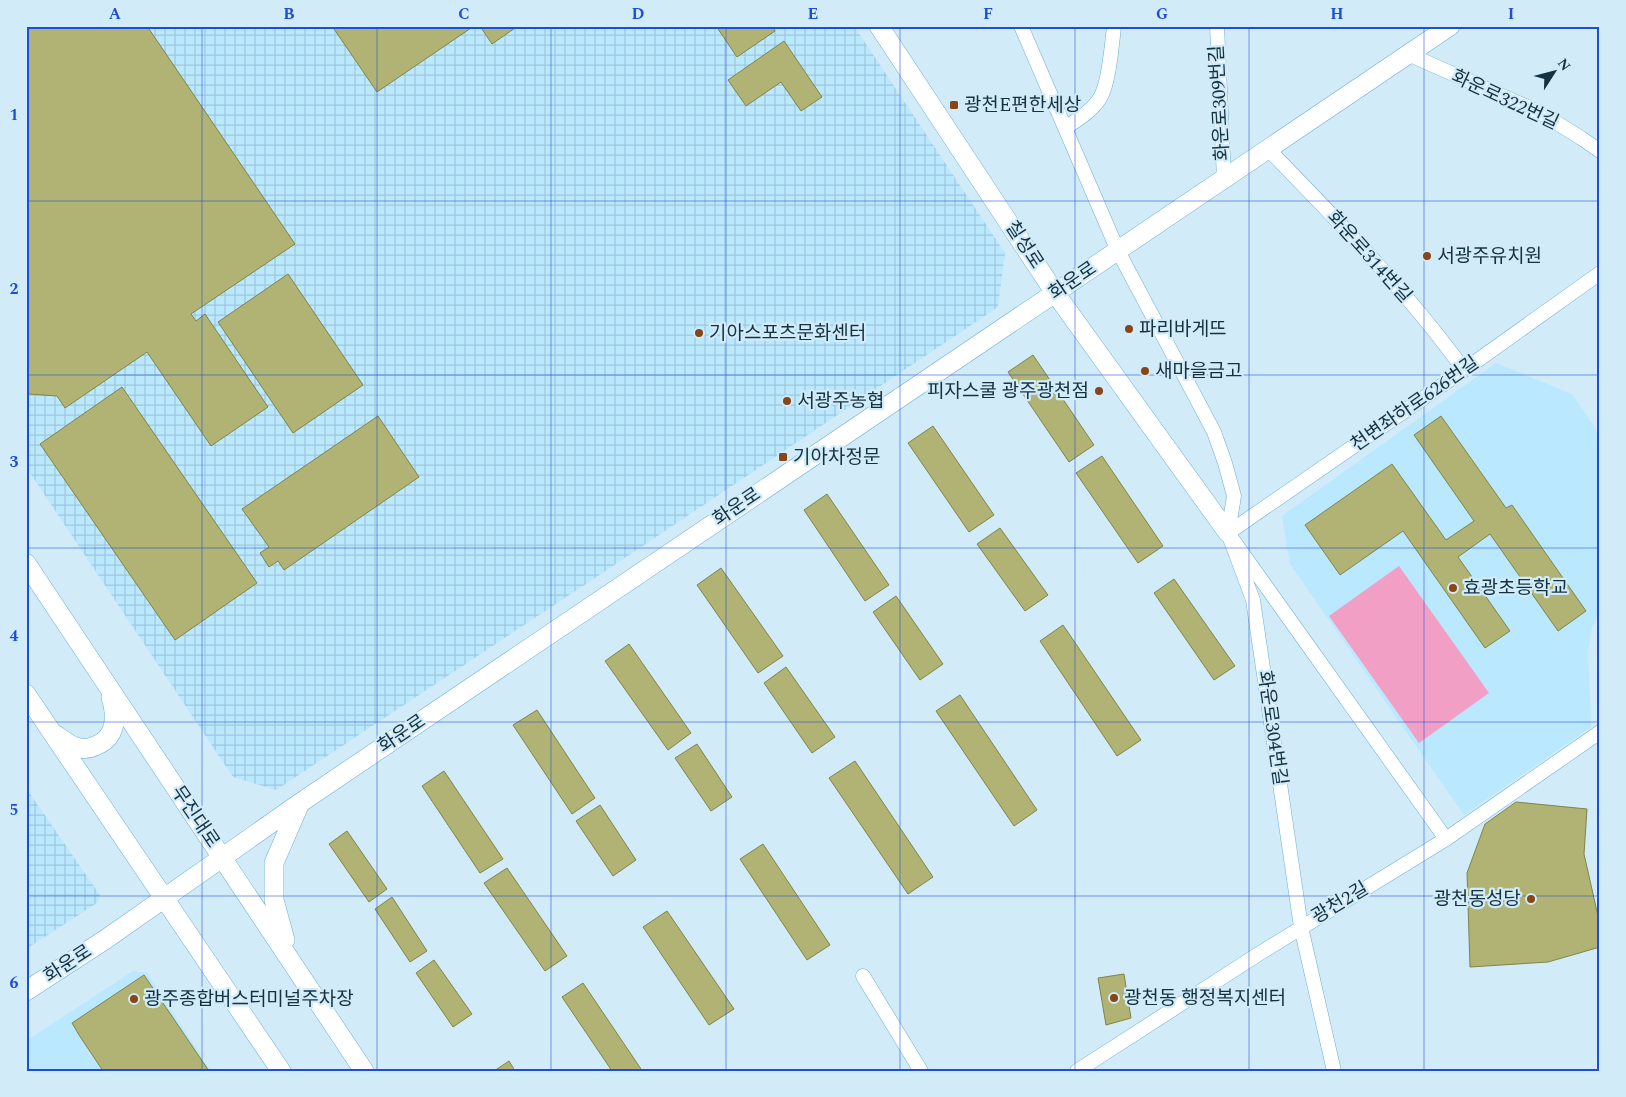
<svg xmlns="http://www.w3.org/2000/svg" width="1626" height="1097" viewBox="0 0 1626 1097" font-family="Spectral,'Noto Sans KR',serif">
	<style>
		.built { fill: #bae8ff }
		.industrial { fill: url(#industrial-grid) }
		.pitch { fill: #f19fc5 }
		.building { fill: #b0b373; stroke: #818445 }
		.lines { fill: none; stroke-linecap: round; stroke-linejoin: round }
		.street-casing { stroke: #6bb0d1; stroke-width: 15 }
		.secondary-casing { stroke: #6bb0d1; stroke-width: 20 }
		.street { stroke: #fff; stroke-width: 14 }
		.secondary { stroke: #fff; stroke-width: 19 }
		.grid { fill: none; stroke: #1d4ed8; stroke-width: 1; stroke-opacity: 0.55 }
		.poi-dot { fill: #884517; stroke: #d1ebf9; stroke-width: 2 }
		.labels { text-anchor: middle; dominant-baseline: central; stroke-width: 4.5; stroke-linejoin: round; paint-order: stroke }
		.street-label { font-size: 19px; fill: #153240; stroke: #d1ebf9 }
		.poi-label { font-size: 19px; fill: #153240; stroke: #d1ebf9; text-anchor: start }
		.neatline { fill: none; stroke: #1d4ed8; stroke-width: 2 }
		.grid-label { font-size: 16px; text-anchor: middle; font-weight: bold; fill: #1d4ed8 }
	</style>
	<defs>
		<pattern id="industrial-grid" width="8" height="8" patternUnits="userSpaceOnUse" patternTransform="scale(1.25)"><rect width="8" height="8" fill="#bae8ff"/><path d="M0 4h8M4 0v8" fill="none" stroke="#9fc7dc"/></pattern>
	</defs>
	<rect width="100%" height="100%" fill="#d1ebf9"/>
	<path class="built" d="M1496 363 1572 394 1594 426 1600 442V612L1592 627 1588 652 1591 727 1464 815 1290 564 1282 516Z
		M133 971 147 973 211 1071H26V1041Z"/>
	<path class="industrial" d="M26 26H854L1005 253 998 307 601 574 276 790 233 777 26 467Z
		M26 788 100 895 97 903 26 949Z"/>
	<path class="pitch" d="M1399 566 1489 693 1419 743 1329 616Z"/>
	<path class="building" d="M26 26H147L295 244 191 314 196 321 205 314 268 407 211 446 147 352 65 408 57 396 29 394 26 389Z
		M332 26H474L377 92Z
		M480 26H518L492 44Z
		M716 26H772L775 31 737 57Z
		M784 41 822 97 801 111 781 82 746 106 728 80Z
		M288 274 363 385 293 433 218 322Z
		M1033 355 1094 445 1069 462 1008 372Z
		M122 387 257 583 175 640 40 444Z
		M378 416 419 477 284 570 278 561 269 567 260 553 269 547 242 509Z
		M1441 416 1506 508 1512 505 1586 611 1558 631 1490 534 1458 557 1510 631 1485 648 1403 531 1340 575 1305 525 1392 464 1446 540 1474 521 1414 435Z
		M933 426 994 515 969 532 908 443Z
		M1102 456 1163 546 1138 563 1076 473Z
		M827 494 889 585 865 601 804 510Z
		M1000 528 1048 595 1025 611 977 544Z
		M721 568 783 656 758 673 697 585Z
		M1174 579 1235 666 1214 680 1154 593Z
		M896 596 943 664 920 680 873 612Z
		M1063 625 1141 740 1117 756 1040 641Z
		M629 644 691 733 668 750 605 661Z
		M786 667 835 737 812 753 764 683Z
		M960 695 1037 810 1014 826 936 711Z
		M537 710 595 798 572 814 513 725Z
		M697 744 732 797 711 811 675 758Z
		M855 761 933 877 908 894 829 778Z
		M444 771 503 859 480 873 422 786Z
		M1516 802 1587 809 1584 854 1600 925V947L1548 962 1470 967 1467 873 1485 824Z
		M600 805 636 860 613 876 576 821Z
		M347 831 387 889 369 902 329 844Z
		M763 844 830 945 807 960 740 859Z
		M507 868 567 956 545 971 484 883Z
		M392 897 427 951 410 962 375 909Z
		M667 911 734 1009 709 1025 643 927Z
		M434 960 472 1014 453 1027 416 973Z
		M1124 974 1131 1018 1106 1025 1098 978Z
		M144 975 209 1071H103L79 1035 72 1023Z
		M583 983 641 1069 639 1071H612L562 997Z
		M509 1061 515 1071H494Z"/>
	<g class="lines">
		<g class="street-casing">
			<path id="street" d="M1021 26 1118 251 1214 432 1225 463 1234 496 1228 533 1253 600 1301 927 1334 1071
				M1217 26 1224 179
				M1408 54 1541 113 1581 138 1600 151
				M1065 128C1077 120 1092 111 1100 98 1109 84 1112 44 1114 26
				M1268 149C1337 220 1406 290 1464 370
				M1446 839 1228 533 1464 370 1600 273
				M863 976 921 1071
				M1077 1071 1257 955 1446 839 1600 732"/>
		</g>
		<g class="secondary-casing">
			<path id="secondary" d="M879 26 1055 293 1228 533
				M26 563 364 1071
				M26 694 281 1071
				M56 735C63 740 71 747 80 748 85 749 91 748 95 746 117 738 117 717 111 697
				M285 940 274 900V863L300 803
				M26 991 106 939 300 803 1450 26"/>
		</g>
		<use href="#street" class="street"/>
		<use href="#secondary" class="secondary"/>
	</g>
	<path class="grid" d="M202 26V1071M377 26V1071M551 26V1071M726 26V1071M900 26V1071M1075 26V1071M1249 26V1071M1424 26V1071M26 201H1600M26 375H1600M26 548H1600M26 722H1600M26 896H1600"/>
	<g class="poi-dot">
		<rect x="949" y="100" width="10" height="10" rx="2.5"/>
		<circle cx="1427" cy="256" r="5"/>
		<circle cx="1129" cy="329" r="5"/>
		<circle cx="699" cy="333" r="5"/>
		<circle cx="1145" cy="371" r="5"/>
		<circle cx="1099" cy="391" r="5"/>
		<circle cx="787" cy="401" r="5"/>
		<rect x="778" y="452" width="10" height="10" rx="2.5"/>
		<circle cx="1453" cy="588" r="5"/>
		<circle cx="1531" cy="899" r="5"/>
		<circle cx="1114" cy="998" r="5"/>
		<circle cx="134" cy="999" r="5"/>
	</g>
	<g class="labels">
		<g class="street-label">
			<text transform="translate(1505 100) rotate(25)">화운로322번길</text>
			<text transform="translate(1220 103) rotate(-93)">화운로309번길</text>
			<text transform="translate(1024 245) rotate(57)">칠성로</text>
			<text transform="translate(1369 257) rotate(48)">화운로314번길</text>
			<text transform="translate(1073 281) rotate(-34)">화운로</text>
			<text transform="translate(1415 404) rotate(-35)">천변좌하로626번길</text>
			<text transform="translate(737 507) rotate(-34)">화운로</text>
			<text transform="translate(1272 728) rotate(82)">화운로304번길</text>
			<text transform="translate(402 734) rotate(-34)">화운로</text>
			<text transform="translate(195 817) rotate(56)">무진대로</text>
			<text transform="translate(1340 903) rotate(-31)">광천2길</text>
			<text transform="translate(68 964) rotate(-33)">화운로</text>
		</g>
		<g class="poi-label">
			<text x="964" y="105">광천E편한세상</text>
			<text x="1437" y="256">서광주유치원</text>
			<text x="1139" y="329">파리바게뜨</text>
			<text x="709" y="333">기아스포츠문화센터</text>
			<text x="1155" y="371">새마을금고</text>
			<text x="1089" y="391" text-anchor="end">피자스쿨 광주광천점</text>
			<text x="797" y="401">서광주농협</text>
			<text x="793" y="457">기아차정문</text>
			<text x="1463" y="588">효광초등학교</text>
			<text x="1521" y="899" text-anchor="end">광천동성당</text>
			<text x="1124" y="998">광천동 행정복지센터</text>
			<text x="144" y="999">광주종합버스터미널주차장</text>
		</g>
	</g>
	<rect width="1626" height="1097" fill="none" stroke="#d1ebf9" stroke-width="55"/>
	<g transform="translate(1554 72) rotate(54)" stroke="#d1ebf9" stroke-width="4" paint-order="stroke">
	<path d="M0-4L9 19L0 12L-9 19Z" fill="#153240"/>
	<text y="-8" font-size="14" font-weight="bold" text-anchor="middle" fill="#153240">N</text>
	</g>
	<rect x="28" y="28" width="1570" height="1042" class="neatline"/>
	<g class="grid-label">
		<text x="115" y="19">A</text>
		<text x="289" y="19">B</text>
		<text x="464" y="19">C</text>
		<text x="638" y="19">D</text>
		<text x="813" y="19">E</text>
		<text x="988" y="19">F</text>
		<text x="1162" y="19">G</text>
		<text x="1337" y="19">H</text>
		<text x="1511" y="19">I</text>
		<text x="14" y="120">1</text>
		<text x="14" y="294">2</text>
		<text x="14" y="467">3</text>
		<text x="14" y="641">4</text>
		<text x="14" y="815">5</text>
		<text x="14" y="988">6</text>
	</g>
</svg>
